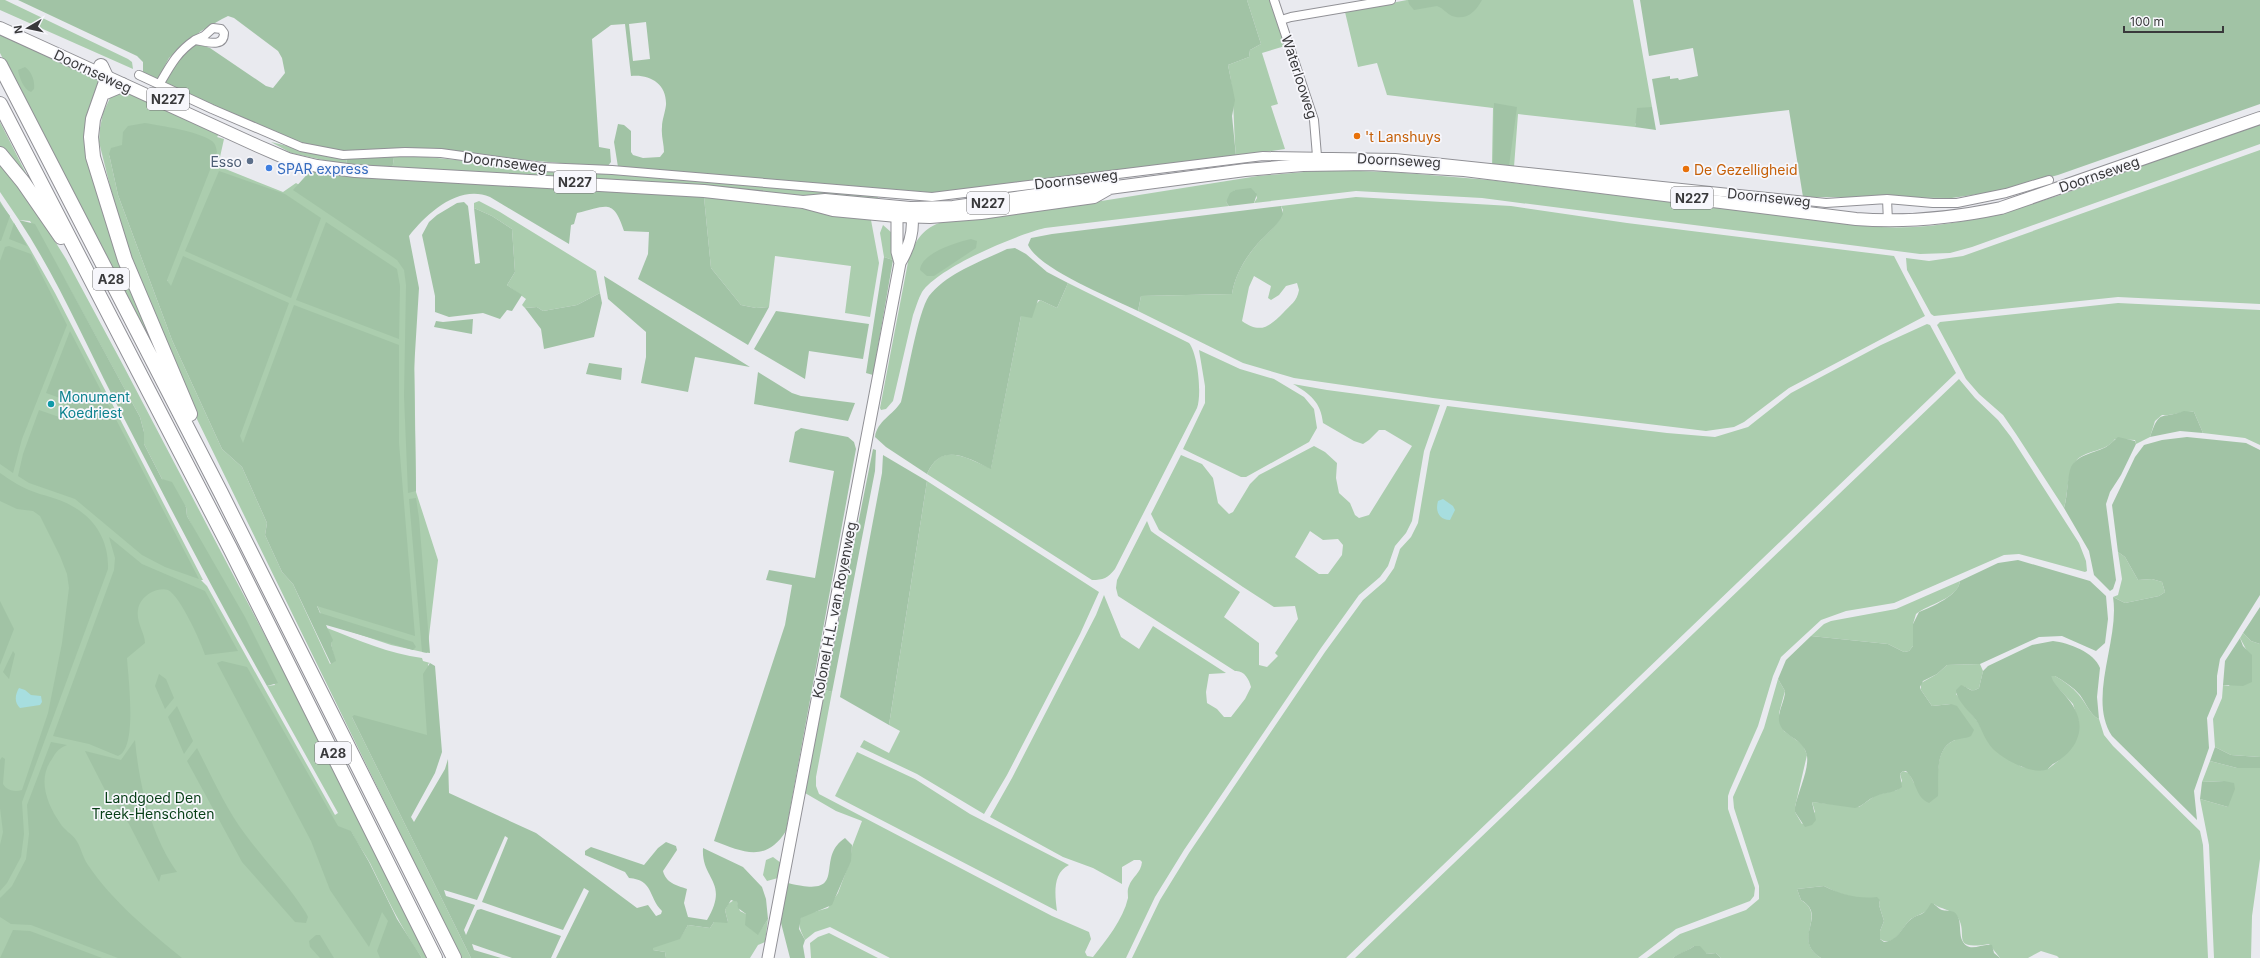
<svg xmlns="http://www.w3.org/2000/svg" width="2260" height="958" viewBox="0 0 2260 958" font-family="Inter,sans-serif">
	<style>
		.green { fill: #abcdae; fill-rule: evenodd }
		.forest { fill: #a1c3a5; fill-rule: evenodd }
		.water { fill: #a7dedf }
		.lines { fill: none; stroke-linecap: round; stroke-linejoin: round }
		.street-casing { stroke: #919196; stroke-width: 10 }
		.secondary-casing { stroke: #919196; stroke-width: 13 }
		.primary-casing { stroke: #919196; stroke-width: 14 }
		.highway-casing { stroke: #919196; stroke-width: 16 }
		.street { stroke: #fff; stroke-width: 8 }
		.secondary { stroke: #fff; stroke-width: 11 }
		.primary { stroke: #fff; stroke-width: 12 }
		.highway { stroke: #fff; stroke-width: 14 }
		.food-dot { fill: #e8710a; stroke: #f7f7fc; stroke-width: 1.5 }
		.service-dot { fill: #5c6f8a; stroke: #f7f7fc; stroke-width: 1.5 }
		.shop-dot { fill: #3f7fe0; stroke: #f7f7fc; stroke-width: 1.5 }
		.culture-dot { fill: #0f9aa8; stroke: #f7f7fc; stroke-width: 1.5 }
		.labels { text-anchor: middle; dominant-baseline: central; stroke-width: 3.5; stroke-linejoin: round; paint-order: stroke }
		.shield { fill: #f7f7fc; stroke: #727275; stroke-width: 1 }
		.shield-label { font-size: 13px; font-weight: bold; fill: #39393b }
		.street-label { font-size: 14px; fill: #39393b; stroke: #f7f7fc }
		.food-label { font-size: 14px; fill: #c56008; stroke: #f7f7fc; text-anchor: start }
		.service-label { font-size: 14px; fill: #4e5e75; stroke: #f7f7fc; text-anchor: end }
		.shop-label { font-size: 14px; fill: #366cbe; stroke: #f7f7fc; text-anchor: start }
		.culture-label { font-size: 14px; fill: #0d838f; stroke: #f7f7fc; text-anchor: start }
		.park-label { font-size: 14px; fill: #073e16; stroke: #f7f7fc }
	</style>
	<rect width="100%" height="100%" fill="#e9eaef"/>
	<path class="green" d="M0 0H5L128 59 132 62 133 69 0 10Z
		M1247 0H1270L1285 46 1262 53 1278 104 1271 106 1285 149 1236 156C1233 125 1235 95 1228 65L1249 57 1250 50 1261 44Z
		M1407 0H1633L1652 107 1635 124V127L1518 114 1514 167 1490 168 1492 163 1493 108 1387 95 1377 63 1358 67 1345 12Z
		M0 32 104 80 89 123 121 260 165 373 0 53Z
		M116 85 220 133 217 137 224 139 218 166 283 192 296 183 322 199 352 211 413 257 416 492 438 560 427 653 391 645 325 623 109 154 118 195 172 340 222 449 242 467 267 523 265 535 282 572 293 584 330 664 335 661 331 644 332 641 327 628C358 640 390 654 422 658L423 661 430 663 428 664 435 742 352 717 471 958H461L193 411 136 272 115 206 99 142 100 128 103 113Z
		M0 122 40 201 0 149Z
		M2260 123V144L1972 247 1950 253 1920 254 1482 198 1356 191 1254 203 1257 198 1255 192 1235 190 1226 202 1229 206 1045 228C1016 235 939 267 922 292 918 299 916 307 913 315L893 401 886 409 881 410 880 408 909 257C916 240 923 228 942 222L1045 210 1258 176 1327 170 1393 172 1490 180 1866 226C1961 235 2050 199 2138 167 2178 151 2219 137 2260 123Z
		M271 142 324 155 347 158 346 165 291 153Z
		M2260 150V304L2118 297 1934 316 1931 314 1907 270 1906 258 1929 261 1963 256Z
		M418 156 552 170 877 195 878 198 877 202 392 171 394 157Z
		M0 162 38 214 66 259 123 365 282 668 428 958H422C401 928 386 896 370 863 364 852 356 842 351 831L378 897 408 958H0V201L29 247 55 293 203 580H201L207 586 335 815 338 813 267 686 275 685 187 516 186 507 162 479 144 444V432L140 417 66 282 30 221 19 220 0 192Z
		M704 197 837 213 871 220 879 263 870 317 845 313 851 266 775 256 769 307 756 308 741 305 711 268Z
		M1356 197 1511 206 1627 223 1894 256 1925 316 1789 388 1744 422 1734 427 1706 431 1433 398 1294 378 1243 363 1138 311 1141 296 1232 294C1235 274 1246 257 1259 242 1269 231 1280 224 1283 210L1281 206ZM1254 276 1271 286 1268 298 1271 300 1279 295 1286 286 1297 283 1299 290C1297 302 1290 305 1283 313 1269 327 1260 334 1242 321L1249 287Z
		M479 201 500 212 596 271 600 293 577 305 543 311 537 307 525 308 522 305 526 299 507 285 515 272 512 229 492 216 474 208V203Z
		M883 225 892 233 893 260 884 257 880 233Z
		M1068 283 1189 343C1198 354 1202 395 1197 408L1115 569C1108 578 1103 580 1092 580L927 474C942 439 968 460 991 468L1021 316H1024L1040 300 1057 308Z
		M2118 303 2260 310V445L2245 438 2203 433 2194 412C2182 411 2173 416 2162 415L2155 421 2150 437 2136 444 2135 440 2115 439C2105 453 2085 449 2075 462 2067 473 2068 495 2064 508L2016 434 2003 415 1979 394 1966 379 1937 325 1940 322Z
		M1927 324 1930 325 1956 373 1346 958H1132L1160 900 1189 853 1325 652 1363 600 1385 581 1394 568 1400 549 1411 537 1418 523 1430 452 1447 406 1667 433 1715 437 1748 427 1791 393 1881 345Z
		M1199 350 1240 369 1274 379 1304 397 1314 409 1317 428 1309 442 1246 477H1241L1183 449 1205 403V386Z
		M1959 379 1975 398 1998 420 2011 437 2079 543 2086 561 2087 571 2085 572 2019 554 2004 555 1894 603 1846 611 1821 620 1781 657 1773 676 1758 726 1730 790 1728 796V809L1755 888 1754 896 1750 901 1676 929 1638 958H1355Z
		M1293 384 1327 390 1440 405 1424 451 1412 521 1406 533 1395 546 1388 566 1380 577 1359 595 1321 648 1184 850 1155 897 1126 958H890L830 927 815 932 805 940C801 932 796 923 803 915L828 908 838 893 850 861 852 847 862 821 836 811 805 793 825 690 832 692 816 777V786L819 794 1052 916 1089 932 1091 939 1085 952 1087 956 1093 957C1106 940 1123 920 1128 898 1128 894 1127 890 1129 886 1132 877 1141 873 1142 862L1140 860H1134L1122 867V884L1093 868 1063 857 990 817 1012 778 1096 615 1104 595 1121 637 1139 649 1153 626 1226 673 1209 674 1206 692 1207 703 1217 709 1224 717H1231L1245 699 1251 687C1249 679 1244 670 1235 671L1118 596 1116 588 1117 580 1147 521 1151 531 1155 534 1240 592 1224 617 1259 643V665L1267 667 1278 656 1275 653 1298 619 1295 606 1274 607 1243 587 1159 530 1151 514 1181 455 1202 464 1213 478 1218 503 1229 514 1233 512 1250 484 1259 475 1314 446 1325 452 1337 463 1336 478 1339 493 1350 503 1355 515 1359 518 1369 515 1412 446 1385 430H1379L1369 440 1363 444 1354 441 1323 423C1321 402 1310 394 1293 384ZM1310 531 1323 540 1338 539 1343 545 1342 555 1328 574H1319L1295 557Z
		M927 481 1099 592 1080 634 1007 775 984 814 917 774 860 747 864 740 889 753 900 731 889 725Z
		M2118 552 2125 557 2138 580 2152 579 2162 582 2165 592 2159 596 2125 603 2113 597 2118 595 2122 579Z
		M1960 581C1958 599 1928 604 1916 614L1913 624V646L1909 651 1904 652 1888 644 1811 636 1824 624 1831 621 1896 609Z
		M2243 633 2251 641 2260 644V757L2231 755 2215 747 2213 719 2222 698 2223 685 2229 686 2247 651 2240 638Z
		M1980 664 1983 671 1979 688 1973 691 1963 686 1956 694 1977 721 1993 748 2022 767 2048 769 2058 761 2079 723 2073 704 2051 680 2052 676H2055C2064 681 2072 687 2079 695 2086 703 2090 715 2099 719L2104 735 2113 746 2200 831 2203 845 2208 958H2059L2057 956 2041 951 2028 958H2000L1989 944C1947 951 1971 933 1956 915 1952 910 1940 909 1934 904 1925 914 1921 913 1911 919 1902 926 1895 949 1880 939V931L1884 921 1879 905 1880 900 1861 899 1838 893 1824 886 1797 889 1801 900C1828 916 1791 939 1821 958H1721L1716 953 1707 954 1694 946C1687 952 1679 953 1673 958H1647L1680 934 1746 910 1759 899V886L1734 808 1733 797 1764 728 1778 679 1785 691 1779 713 1784 731 1803 745 1807 755 1795 807V812L1802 824 1815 812 1812 802 1859 807 1876 795 1897 790 1902 781 1900 774 1903 771 1909 773 1914 783 1938 796C1938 778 1934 748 1955 740L1951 704 1932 706 1921 690V683L1937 674 1947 665Z
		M857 752 915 779 970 814 1069 865C1052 873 1055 896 1057 911L835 796Z
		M2210 761 2237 768H2260V859L2252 916 2251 958H2214L2209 845 2200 799 2228 807 2224 781 2202 782Z
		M773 857 781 863 778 878 767 881 763 875 766 860Z
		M734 900 737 902 740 911 746 914 751 929 758 934 768 919 765 942 758 945 750 958H666L665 952 653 950V947L680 938 688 925 710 928 714 922H728L725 910 728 904Z
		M829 933 878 958H811L810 943 818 937Z"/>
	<path class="forest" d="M18 0H1247L1261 44 1250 50 1249 57 1228 65 1235 100 1232 116 1236 156 938 193 618 167 614 142 618 124 624 125 631 131V152L633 155 643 158 660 157 664 152C664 144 661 136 662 127 662 120 665 113 666 105 667 84 650 74 631 76L625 24 611 25 592 39 599 147 610 149 611 162 607 167 477 156 354 153 293 141 274 135 163 82 176 62 192 45 198 44 210 48 266 86 273 88 285 73 282 58 278 51 234 18 228 16 222 19 201 31 169 58 158 79 143 73V62L137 56ZM646 22 650 59 633 61 629 24Z
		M1408 0H1482C1476 11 1467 21 1452 16 1446 13 1443 8 1437 6L1414 10 1409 4Z
		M1640 0H2260V104L2058 175 1999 191 1952 198 1803 197 1789 110 1660 125 1652 79 1670 76V79L1678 78 1679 80 1698 76 1693 48 1649 56Z
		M25 67C32 72 35 81 34 89L31 92C24 90 19 77 18 70Z
		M1494 103 1517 107 1509 166 1493 164Z
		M1652 107 1656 130 1635 127 1637 108Z
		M145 123C162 126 198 131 212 141 216 144 216 148 217 152L167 280 171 286 183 256 289 303 240 436 243 443 294 305 399 345V443L415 636 317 606 320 613 413 642 416 647 413 650 326 625 333 640 331 644 336 661 331 664 293 584 282 572 265 535 267 523 242 467 222 449 172 340 118 195 109 154 111 148 122 145 123 132 128 126Z
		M394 157 392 171 346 165 347 158Z
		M312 169 385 179 657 193 704 197 711 268 741 305 756 308 769 307 748 345 638 279 648 254 649 232 624 231C613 197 606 207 577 213L574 224 571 225 569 244 490 197C459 184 427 213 409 236L419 288 414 369 416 491 408 493 404 396 406 285 404 270 397 260 293 190Z
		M219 171 285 194 321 218 291 298 185 251Z
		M1251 188 1257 194 1254 203 1229 206 1226 202 1230 193 1235 190Z
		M464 202 468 206 475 264 480 263 474 208 492 216 512 229 515 272 507 285 522 295 512 311 507 310 500 319 483 313 449 317 435 312V296L422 235 429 222 437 215 457 203Z
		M0 203 10 216 1 241H0Z
		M1281 206 1283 214C1279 224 1269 232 1261 240 1247 255 1235 274 1232 294L1141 296 1138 311C1112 298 1040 270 1028 245L1031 238 1052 234Z
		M19 220 35 224 140 417 144 432V444L162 479 172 482 186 507 187 516 245 617 278 683 267 686C213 591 163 494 113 397 83 338 56 276 19 220Z
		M326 222 397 269 400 286 399 339 296 300Z
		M14 223 27 246 9 239Z
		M971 239 977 241 976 248 934 276H927L920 270C921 253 957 242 971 239Z
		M9 246 31 254 67 325 22 439 13 473 0 464V261L5 247Z
		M1015 248 1026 254 1047 272 1068 283 1057 308 1040 300H1038L1032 318 1021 316 991 469C968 458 941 441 927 474L886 447 875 437C877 421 893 415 901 402 907 379 918 311 929 296 947 273 982 261 1007 249Z
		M884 257 893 260 873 375 866 373Z
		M604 276 750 367 695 357 688 392 641 383 646 357V332L608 299Z
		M600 293 602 303 594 337 544 349 541 329 525 308 537 307 543 311 577 305Z
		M776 311 869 324 863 359 809 351 805 379 754 349Z
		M473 319 472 334 434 327 436 321 443 322Z
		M70 331 199 579 165 567 142 555 75 499 29 483 18 476 23 454 39 410 62 418 68 401 46 393Z
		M589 363 622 368 621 380 586 374Z
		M758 372 792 393 801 396 855 403 848 421 754 404Z
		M2184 411 2194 412 2203 433 2180 431 2150 437C2160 408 2160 420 2184 411Z
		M801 428 848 437 854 442 856 449 786 831C766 863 743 852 714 841L785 625 792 585 766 580 769 570 815 578 834 471 789 462 795 432Z
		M2118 437 2135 441 2136 444 2121 475 2110 492 2106 504 2116 580 2113 589 2110 591 2094 575 2089 551 2064 508C2068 495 2067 477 2071 467 2078 454 2095 453 2106 447 2111 444 2114 440 2118 437Z
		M2187 437 2246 443 2260 450V595L2220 659 2217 676V694L2207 718 2209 748 2194 791 2197 820 2112 736C2087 698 2120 640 2113 597L2125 603 2159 596 2165 592 2162 582 2152 579 2138 580 2125 557 2118 552 2112 505 2135 457 2144 445 2162 440Z
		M873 449 876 450 875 471 832 692 825 690Z
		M883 455 927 481 889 725 840 697 882 473Z
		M0 473C9 479 19 486 29 490 43 496 59 498 72 506 96 519 109 542 108 569L22 802 24 834 21 857 7 883 0 891V845L3 832 0 808V760L2 757 5 759 3 784C7 791 15 792 22 790L48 713 62 643 69 588 67 574 60 556 40 516 33 511 17 509 0 501Z
		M416 498 419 518 430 653 422 652 409 499Z
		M109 537 142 564 205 591 238 651 205 655C201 642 180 596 168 590 163 588 155 590 150 593 144 597 139 602 138 610 136 623 145 633 145 643L127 658C128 676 138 749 118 756L89 744 53 736 114 570 115 558Z
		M2018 560 2090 581 2106 596 2108 619 2105 643 2096 651 2062 636 2039 637 1980 664 1947 665 1937 674 1923 681 1920 687 1921 690 1932 706 1951 704 1957 706 1974 730 1971 736C1965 739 1958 738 1953 741 1934 750 1939 779 1938 796L1929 803C1915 797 1917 781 1906 771H1903L1900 774 1902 787C1893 794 1883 792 1874 797 1867 800 1862 807 1855 808L1812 802 1816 820 1812 825 1805 827 1795 812V807C1798 792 1809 770 1807 756 1804 737 1782 738 1779 721 1778 710 1785 701 1785 691L1778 679 1786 660 1811 636 1888 644 1904 652 1909 651 1913 646V624L1919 612C1932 607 1959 595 1960 581L1998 563Z
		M0 601 14 629 0 665Z
		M2260 607V644L2251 641 2243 633Z
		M2240 638 2243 646 2252 655V682L2243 686 2223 685 2225 661Z
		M2053 641C2069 643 2094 652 2100 668L2097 697 2099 719C2090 715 2086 703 2080 695 2073 687 2064 681 2055 676H2052C2049 686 2090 707 2077 739 2073 750 2064 757 2055 763 2052 764 2050 767 2048 769 2033 776 2003 759 1993 749 1985 741 1982 729 1976 720 1970 712 1956 700 1956 690L1961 685C1969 687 1970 694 1979 688L1983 671 1988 666 2032 645Z
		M13 651 15 654 9 679 3 672Z
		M222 661 247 667 338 826 351 831 369 862 397 919 422 958H380L377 951 388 921 382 912 369 947 330 890 311 841 217 663Z
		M430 663 435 666 442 752 435 773 411 817 414 822 445 769 448 759 449 793 536 833 637 908 648 905 656 916 661 914 662 911C648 897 654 880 629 878L625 872 585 855V851L591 847 644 865 658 848 666 842 676 846 677 850 663 871C666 883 676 885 687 889L684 903 688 917 707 920C730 881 701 880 703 848L743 867 762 887 766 899 768 919 758 935 745 925 746 914 738 908 737 902 731 900 725 910 728 922 727 923 714 922 710 928 688 925 680 939 653 948V950L665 952 666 958H556L589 891 584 888 563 930 482 902 508 838 505 836 477 900 444 890 446 896 475 905 464 930 466 935 477 910 481 909 561 936 551 958H512L472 944 474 950 501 958H471L352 717 354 715 427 735 423 674Z
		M159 674 166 679 174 698 165 709 155 686Z
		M177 706 193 741 184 754 168 717Z
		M135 740C139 785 151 835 177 872L161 875 159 882 129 824 105 790 85 751 121 760Z
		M51 742 67 745C59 748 56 752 52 759 37 779 47 804 60 823 64 830 72 834 76 840 81 847 82 856 88 865 113 902 148 930 182 958H118L31 925 11 924 0 917V898L12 886 26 859 29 834 27 805Z
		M2215 747 2231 755 2260 757V768H2237L2210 761Z
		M197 748C212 777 225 807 245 834 265 861 288 884 306 913L308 917 306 923 295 922 242 862 187 761Z
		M2224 781 2234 783 2235 789 2228 807 2200 799 2202 782Z
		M845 838 852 845 851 861 832 905 801 918 799 929 805 940 803 946 805 958H790L780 919 788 883C852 899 813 859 845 838Z
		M1824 886C1842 895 1858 899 1877 897L1880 900 1879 905 1884 921 1880 931V939L1884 942C1898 941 1901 928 1910 920 1920 912 1923 918 1931 903 1936 904 1937 908 1942 910 1945 911 1950 910 1954 912 1965 920 1955 938 1967 946 1974 950 1984 943 1992 945L1994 953 2000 958H1821C1790 938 1829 916 1801 900L1797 889Z
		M13 930 30 931 102 958H0Z
		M316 935H320L334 958H320L310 947 309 941Z
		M1694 946H1700L1707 954 1716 953 1721 958H1673C1679 952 1687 952 1694 946Z"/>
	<path class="water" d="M1443 499 1453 506 1455 510 1450 520C1439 520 1435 511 1438 501Z
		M19 688 25 690 31 695 41 696 42 702 40 705 20 708C14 702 15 695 19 688Z"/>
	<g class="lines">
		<g class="street-casing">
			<path id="street" d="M1274 0 1314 120 1317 156
				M1281 20 1291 17 1391 0
				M139 75 212 109 301 147 343 155 405 152 441 153 542 167 612 170 932 197 1263 156 1395 158 1826 203 1887 199 1933 203H1957L2006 193 2049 180
				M159 85C170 66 177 52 195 40 205 41 224 49 224 33L221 29 213 28 204 36 195 40
				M1887 199 1888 222"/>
		</g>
		<g class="secondary-casing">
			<path id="secondary" d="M768 958 900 263C910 246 916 227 910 208L897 216V252L900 263"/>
		</g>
		<g class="primary-casing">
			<path id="primary" d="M0 28 258 146 288 159 317 166 355 171 704 191 803 202 833 210 897 216 930 217 981 213 1094 197 1108 189
				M803 202 825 200 910 208 953 207 1085 188H1109L1245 170 1303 165 1370 164 1464 170 1856 219C1905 223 1953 218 2001 208L2260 118"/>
		</g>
		<g class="highway-casing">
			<path id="highway" d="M0 65 221 493 454 958
				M101 66 107 79 93 119 91 137 93 157 125 260 190 414
				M103 93 122 85
				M0 104 230 548 435 958
				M0 154 23 182 61 237"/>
		</g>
		<use href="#street" class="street"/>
		<use href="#secondary" class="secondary"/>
		<use href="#primary" class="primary"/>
		<use href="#highway" class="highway"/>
	</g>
	<g class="food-dot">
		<circle cx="1357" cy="136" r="4"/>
		<circle cx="1686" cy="169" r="4"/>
	</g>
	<circle class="service-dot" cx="250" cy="161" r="4"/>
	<circle class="shop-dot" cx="269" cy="168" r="4"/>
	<circle class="culture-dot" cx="51" cy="404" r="4"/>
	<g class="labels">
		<g class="shield">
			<rect x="147" y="88" width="42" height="22" rx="3"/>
			<rect x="554" y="171" width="42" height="22" rx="3"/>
			<rect x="1671" y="187" width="42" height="22" rx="3"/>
			<rect x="967" y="192" width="42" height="22" rx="3"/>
			<rect x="93" y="268" width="36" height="22" rx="3"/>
			<rect x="315" y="742" width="36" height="22" rx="3"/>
		</g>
		<g class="shield-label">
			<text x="168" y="99">N227</text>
			<text x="575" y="182">N227</text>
			<text x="1692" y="198">N227</text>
			<text x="988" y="203">N227</text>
			<text x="111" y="279">A28</text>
			<text x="333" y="753">A28</text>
		</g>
		<g class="street-label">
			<text transform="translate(93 71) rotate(25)">Doornseweg</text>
			<text transform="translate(1300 77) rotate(72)">Waterlooweg</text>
			<text transform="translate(1399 160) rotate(3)">Doornseweg</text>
			<text transform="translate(505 162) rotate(7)">Doornseweg</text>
			<text transform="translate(2099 174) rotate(-19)">Doornseweg</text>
			<text transform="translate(1076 179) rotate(-7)">Doornseweg</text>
			<text transform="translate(1769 197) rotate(6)">Doornseweg</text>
			<text transform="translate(834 610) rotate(-79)">Kolonel H.L. van Royenweg</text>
		</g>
		<g class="food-label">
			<text x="1365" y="136">'t Lanshuys</text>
			<text x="1694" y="169">De Gezelligheid</text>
		</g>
		<g class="service-label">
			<text x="242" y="161">Esso</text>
		</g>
		<g class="shop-label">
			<text x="277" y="168">SPAR express</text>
		</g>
		<g class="culture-label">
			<text x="59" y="396">Monument<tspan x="59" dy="16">Koedriest</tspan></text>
		</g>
		<g class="park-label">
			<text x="153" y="797">Landgoed Den<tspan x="153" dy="16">Treek-Henschoten</tspan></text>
		</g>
	</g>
	<g transform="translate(28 28) rotate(261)" stroke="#f7f7fc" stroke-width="3" paint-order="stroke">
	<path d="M0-3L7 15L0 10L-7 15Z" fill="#39393b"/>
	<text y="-6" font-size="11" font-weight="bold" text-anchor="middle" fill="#39393b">N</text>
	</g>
	<path d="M2124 26v6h99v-6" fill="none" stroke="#39393b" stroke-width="2"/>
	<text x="2130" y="26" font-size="12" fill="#39393b" stroke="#f7f7fc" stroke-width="3" paint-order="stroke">100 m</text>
</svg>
